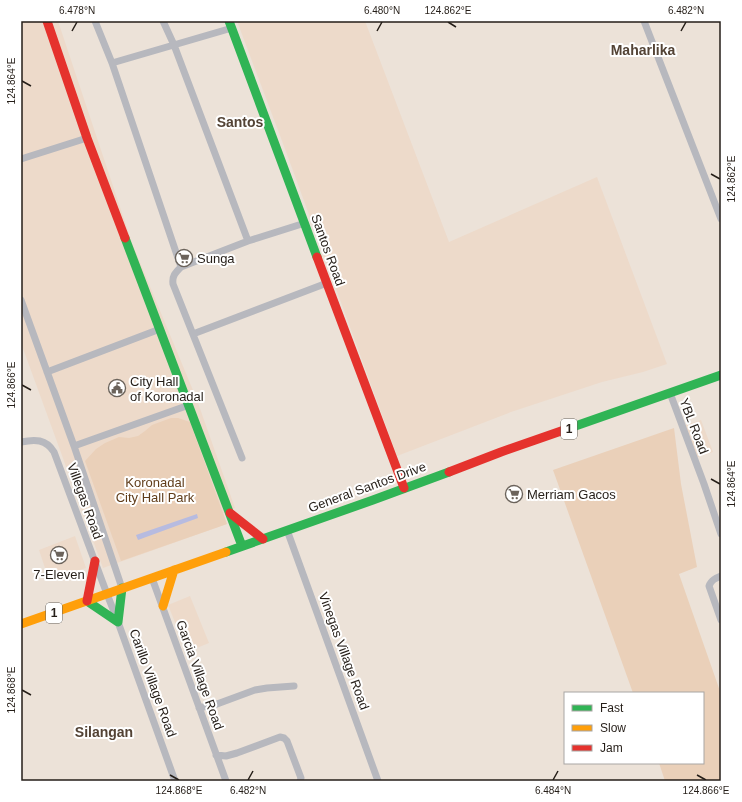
<svg xmlns="http://www.w3.org/2000/svg" width="742" height="802" viewBox="0 0 742 802" font-family="Arial,sans-serif">
	<style>
		.built { fill: #eddaca }
		.green { fill: #ead0b9 }
		.water { fill: #b7bbe0 }
		.lines { fill: none; stroke-linecap: round; stroke-linejoin: round }
		.street { stroke: #b7b8be; stroke-width: 7 }
		.fast { stroke: #30b455; stroke-width: 9 }
		.slow { stroke: #ff9f0a; stroke-width: 9 }
		.jam { stroke: #e5322d; stroke-width: 9 }
		.ticks { fill: none; stroke: #251e18; stroke-width: 1.5 }
		.labels { text-anchor: middle; dominant-baseline: central; stroke-width: 4; stroke-linejoin: round; paint-order: stroke }
		.shield { fill: #fff; stroke: #66625d; stroke-width: 1 }
		.shield-label { font-size: 12px; font-weight: bold; fill: #251e18 }
		.street-label { font-size: 13px; fill: #251e18; stroke: #fff }
		.poi-label { font-size: 13px; fill: #251e18; stroke: #fff; text-anchor: start }
		.park-label { font-size: 13px; fill: #603d1a; stroke: #fff }
		.neighbourhood-label { font-size: 14px; font-weight: bold; fill: #534335; stroke: #fff }
		.neatline { fill: none; stroke: #251e18; stroke-width: 1.5 }
		.ticks-label { font-size: 10px; text-anchor: middle; fill: #251e18 }
	</style>
	<rect width="100%" height="100%" fill="#ece2d8"/>
	<path class="built" d="M21 21H58L132 243 197 400 235 508 223 513 227 524 103 568 21 343Z
		M237 21H365L449 242 597 177 667 364 643 372 602 382 511 412 397 456 288 157Z
		M701 420 713 452 695 458 683 426Z
		M75 536 86 568 49 580 39 550Z
		M190 596 209 643 187 652 168 605Z"/>
	<path class="green" d="M171 418H178L190 422 227 524 121 561 85 461 96 449 105 443 119 437 129 438 138 436 145 431 152 425Z
		M674 428 681 484 697 567 679 574 721 694V781H665L659 763H703V693H633L553 470Z"/>
	<path class="water" d="M197 514 198 518 138 540 136 535Z"/>
	<g class="lines">
		<path class="street" d="M95 21 112 63 181 267 248 241 305 223
			M163 21 174 45 248 241
			M644 21 721 219
			M112 63 232 28
			M21 159 87 138
			M181 267C175 273 172 276 173 284L242 458
			M21 300 74 446 122 588
			M193 334 327 283
			M47 372 160 329
			M670 393 704 484 721 534
			M21 442C35 439 46 439 54 452L107 594 118 622 175 781
			M74 446 189 405
			M287 530 378 781
			M721 576C716 578 711 580 709 586L721 620
			M152 578 226 781
			M199 708 217 704 255 690 267 688 294 686
			M216 755 226 756 237 753 280 737 284 738 287 741 301 778 300 781"/>
		<path class="fast" d="M229 21 317 257
			M125 238 242 546
			M564 430 721 375
			M226 552 373 500 449 472
			M87 601 118 622 122 588"/>
		<path class="slow" d="M163 606 174 570
			M21 624 226 552"/>
		<path class="jam" d="M47 21 87 138 125 238
			M317 257 404 488
			M449 472 501 452 564 430
			M230 513 263 539
			M87 601 95 561"/>
	</g>
	<path class="ticks" d="M448 22 456 27M72 31 77 22M377 31 382 22M681 31 686 22M22 81 31 86M711 174 720 179M22 385 31 390M711 479 720 484M22 690 31 695M170 775 179 780M697 775 706 780M248 780 253 771M553 780 558 771"/>
	<defs>
		<g id="supermarket-ring" transform="scale(0.9)"><circle r="9.5" fill="#fff" stroke="#6b635b" stroke-width="1.5"/><path d="M-6-5.5h2.5l.6 2H6L4.5 2H-2.5L-4.4-4H-6ZM-1.5 3.2a1.3 1.3 0 1 0 .1 0ZM3 3.2a1.3 1.3 0 1 0 .1 0Z" fill="#6b635b"/></g>
		<g id="civic-ring" transform="scale(0.9)"><circle r="9.5" fill="#fff" stroke="#6b635b" stroke-width="1.5"/><path d="M-.6-6.5H3V-4.5H.6V-3L4-1V1h2V6H-6V1h2V-1L-.6-3ZM-1.2 2.5V6h2.4V2.5Z" fill="#6b635b"/></g>
	</defs>
	<g fill-rule="evenodd">
		<use href="#supermarket-ring" x="184" y="258"/>
		<use href="#civic-ring" x="117" y="388"/>
		<use href="#supermarket-ring" x="514" y="494"/>
		<use href="#supermarket-ring" x="59" y="555"/>
	</g>
	<g class="labels">
		<g class="shield">
			<rect x="561" y="419" width="16" height="20" rx="3"/>
			<rect x="46" y="603" width="16" height="20" rx="3"/>
		</g>
		<g class="shield-label">
			<text x="569" y="429">1</text>
			<text x="54" y="613">1</text>
		</g>
		<g class="street-label">
			<text transform="translate(328 250) rotate(70)">Santos Road</text>
			<text transform="translate(694 426) rotate(69)">YBL Road</text>
			<text transform="translate(367 487) rotate(-20)">General Santos Drive</text>
			<text transform="translate(85 501) rotate(70)">Villegas Road</text>
			<text transform="translate(344 651) rotate(70)">Vinegas Village Road</text>
			<text transform="translate(200 675) rotate(70)">Garcia Village Road</text>
			<text transform="translate(153 683) rotate(70)">Carillo Village Road</text>
		</g>
		<g class="poi-label">
			<text x="197" y="258">Sunga</text>
			<text x="130" y="381">City Hall<tspan x="130" dy="15">of Koronadal</tspan></text>
			<text x="527" y="494">Merriam Gacos</text>
			<text x="59" y="574" text-anchor="middle">7-Eleven</text>
		</g>
		<g class="park-label">
			<text x="155" y="482">Koronadal<tspan x="155" dy="15">City Hall Park</tspan></text>
		</g>
		<g class="neighbourhood-label">
			<text x="643" y="50">Maharlika</text>
			<text x="240" y="122">Santos</text>
			<text x="104" y="732">Silangan</text>
		</g>
	</g>
	<rect width="742" height="802" fill="none" stroke="#ffffff" stroke-width="44"/>
	<rect x="564" y="692" width="140" height="72" fill="#ffffff" stroke="#a8a5a3"/>
	<rect x="572" y="705" width="20" height="6" fill="#30b455" stroke="#a8a5a3"/>
	<text x="600" y="712" font-size="12" fill="#251e18">Fast</text>
	<rect x="572" y="725" width="20" height="6" fill="#ff9f0a" stroke="#a8a5a3"/>
	<text x="600" y="732" font-size="12" fill="#251e18">Slow</text>
	<rect x="572" y="745" width="20" height="6" fill="#e5322d" stroke="#a8a5a3"/>
	<text x="600" y="752" font-size="12" fill="#251e18">Jam</text>
	<rect x="22" y="22" width="698" height="758" class="neatline"/>
	<g class="ticks-label">
		<text x="77" y="14">6.478°N</text>
		<text x="382" y="14">6.480°N</text>
		<text x="448" y="14">124.862°E</text>
		<text x="686" y="14">6.482°N</text>
		<text transform="translate(11 81) rotate(-90)" y="4">124.864°E</text>
		<text transform="translate(731 179) rotate(-90)" y="4">124.862°E</text>
		<text transform="translate(11 385) rotate(-90)" y="4">124.866°E</text>
		<text transform="translate(731 484) rotate(-90)" y="4">124.864°E</text>
		<text transform="translate(11 690) rotate(-90)" y="4">124.868°E</text>
		<text x="179" y="794">124.868°E</text>
		<text x="248" y="794">6.482°N</text>
		<text x="553" y="794">6.484°N</text>
		<text x="706" y="794">124.866°E</text>
	</g>
</svg>
